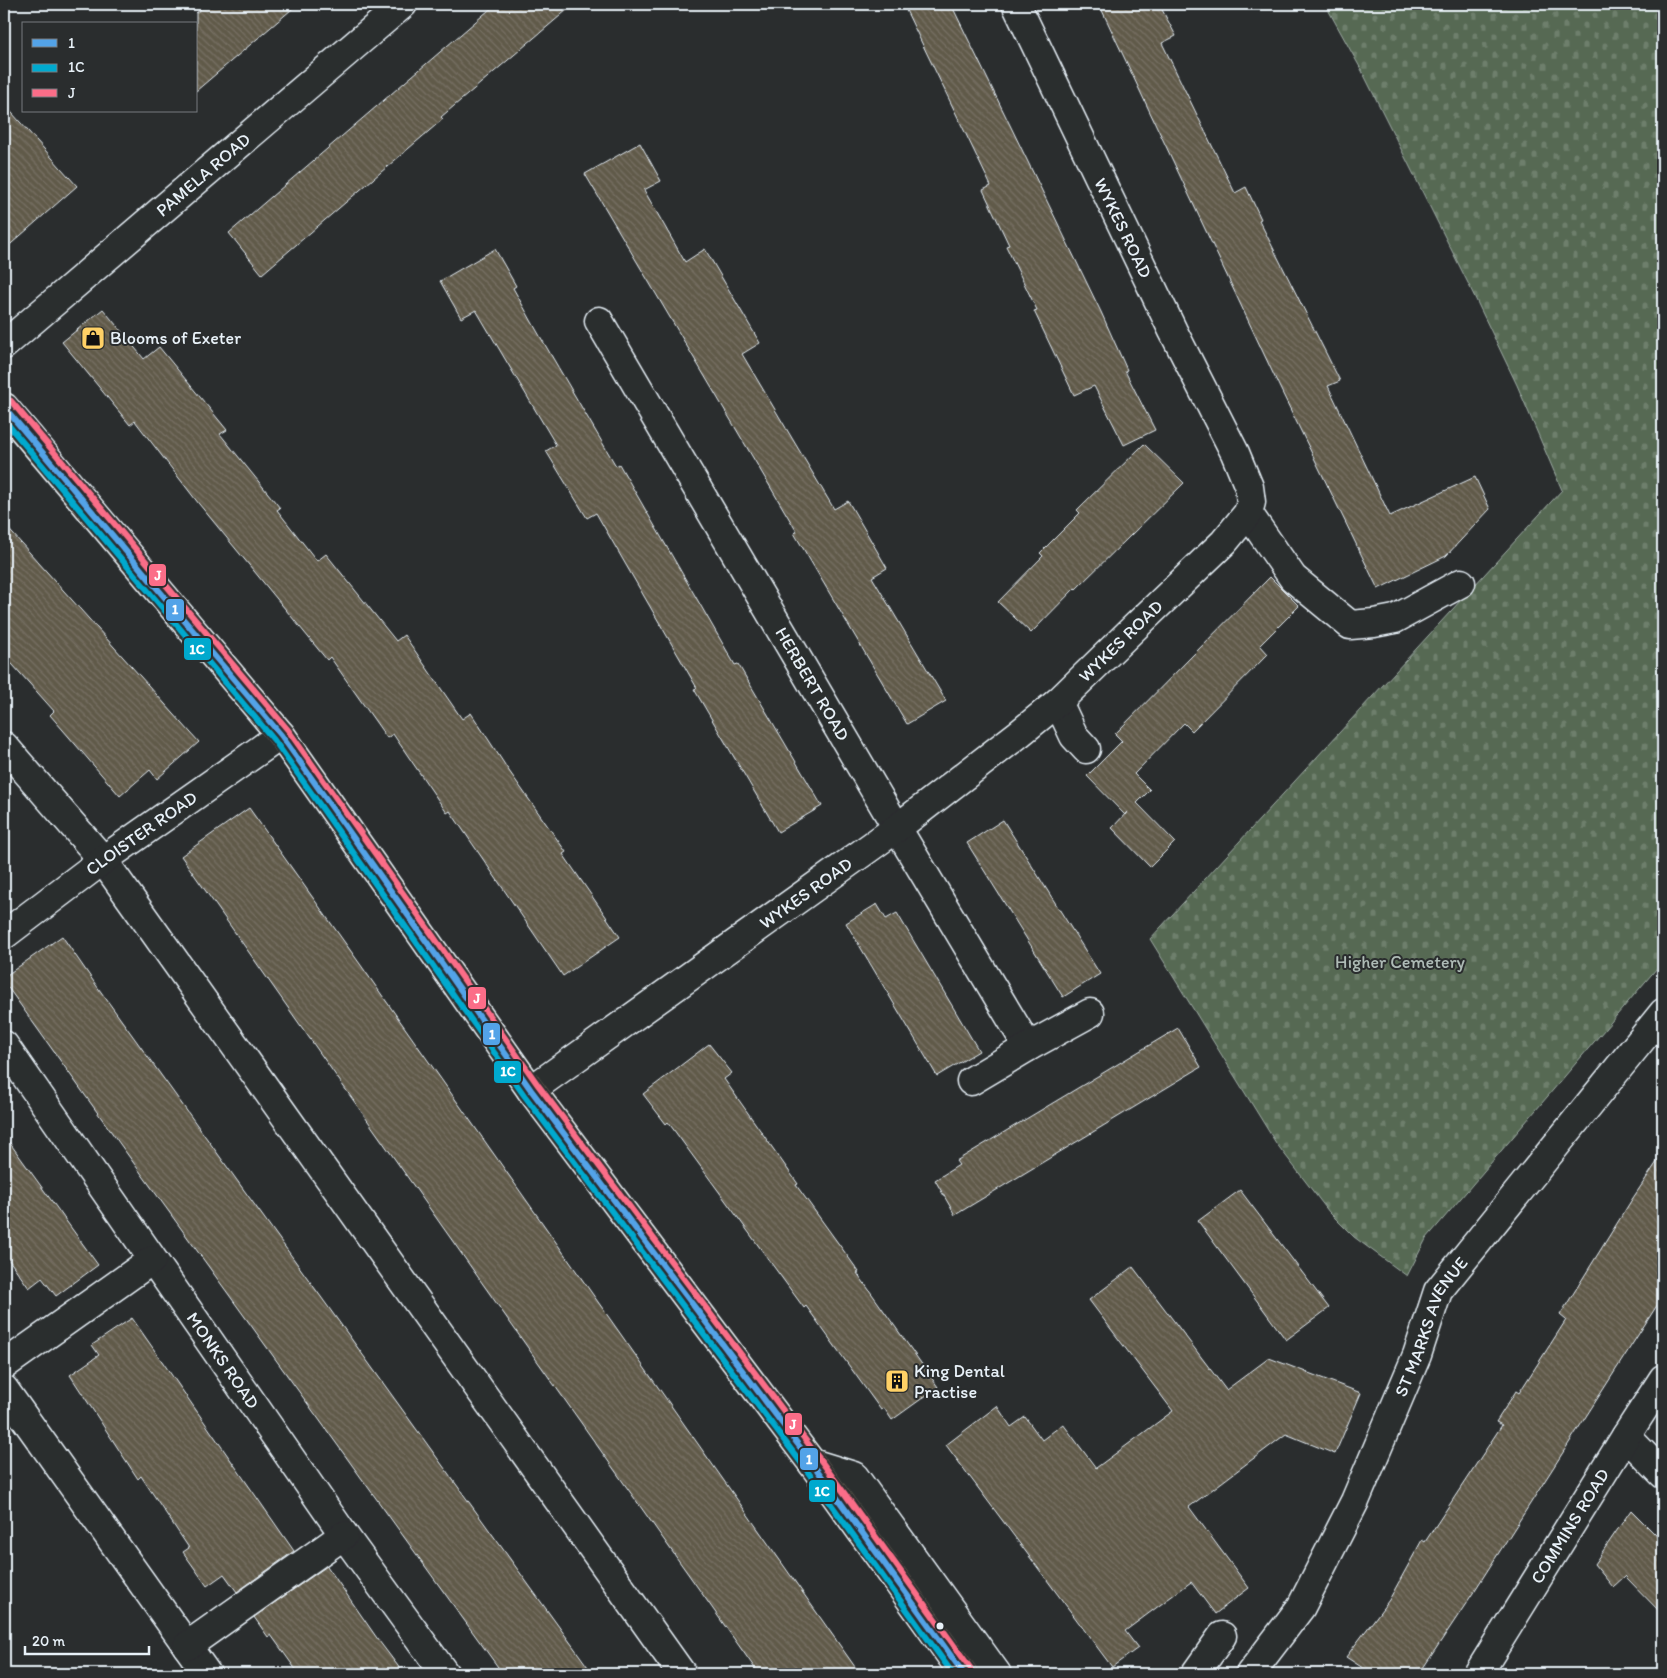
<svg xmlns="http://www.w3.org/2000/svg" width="1667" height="1678" viewBox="0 0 1667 1678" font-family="Itim,sans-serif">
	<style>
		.cemetery { fill: url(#cemetery-stones); stroke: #9fada6 }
		.building { fill: url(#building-back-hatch); stroke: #e8f1f8 }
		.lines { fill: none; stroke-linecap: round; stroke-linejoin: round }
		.minor-casing { stroke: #e8f1f8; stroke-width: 31 }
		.major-casing { stroke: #e8f1f8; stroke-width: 31 }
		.minor { stroke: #2a2d2e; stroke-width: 28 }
		.major { stroke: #746a5a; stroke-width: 28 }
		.bus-1-casing { stroke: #2a2d2e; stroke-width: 10 }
		.bus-2-casing { stroke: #2a2d2e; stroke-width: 10 }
		.bus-3-casing { stroke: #2a2d2e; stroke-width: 10 }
		.bus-1 { stroke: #53a3e8; stroke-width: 6 }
		.bus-2 { stroke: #00a9ce; stroke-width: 6 }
		.bus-3 { stroke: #fb6d88; stroke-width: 6 }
		.bus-dot { fill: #e8f1f8; stroke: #2a2d2e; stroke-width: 2 }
		.labels { text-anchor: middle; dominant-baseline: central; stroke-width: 4; stroke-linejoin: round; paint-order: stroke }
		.street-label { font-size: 18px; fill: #e8f1f8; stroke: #2a2d2e }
		.poi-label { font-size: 18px; fill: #e8f1f8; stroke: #2a2d2e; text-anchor: start }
		.park-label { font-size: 18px; fill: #aebbb6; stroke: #2a2d2e }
		.line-badge { stroke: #2a2d2e; stroke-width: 2 }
		.badge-label { font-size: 14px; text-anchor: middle; font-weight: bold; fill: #fff }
	</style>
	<defs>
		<pattern id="cemetery-stones" width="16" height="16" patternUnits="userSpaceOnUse" patternTransform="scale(1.25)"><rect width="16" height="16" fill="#566953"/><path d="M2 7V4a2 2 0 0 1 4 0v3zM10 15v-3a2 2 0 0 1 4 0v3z" fill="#6e7f6c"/></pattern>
		<pattern id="building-back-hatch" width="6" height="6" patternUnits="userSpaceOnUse" patternTransform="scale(1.25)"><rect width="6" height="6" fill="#615a4a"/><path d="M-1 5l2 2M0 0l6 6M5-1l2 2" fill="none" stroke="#787265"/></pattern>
	</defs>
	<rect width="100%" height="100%" fill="#2a2d2e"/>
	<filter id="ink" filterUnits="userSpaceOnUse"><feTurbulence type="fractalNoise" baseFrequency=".02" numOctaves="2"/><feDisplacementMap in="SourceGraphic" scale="10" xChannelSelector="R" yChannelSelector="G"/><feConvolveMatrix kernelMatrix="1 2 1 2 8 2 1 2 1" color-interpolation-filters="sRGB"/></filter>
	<g filter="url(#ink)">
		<path class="cemetery" d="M1325 4H1663V961L1426 1239 1407 1276 1354 1237 1329 1212 1276 1143 1150 939 1562 490 1517 385 1468 283 1362 71Z"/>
		<path class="building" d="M207 4H298L196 91V13Z
			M496 4H574L441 117 443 119 262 274 229 233Z
			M903 4H951L1101 312 1127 370 1125 371 1155 430 1124 445 1094 386 1074 395 1034 311 1037 310 1006 246 1009 245 983 190 991 186Z
			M1099 4H1159L1176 36 1162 43 1235 193 1246 187 1261 219 1259 220 1340 381 1328 386 1390 516 1475 477 1490 509 1446 556 1378 589 1279 386Z
			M4 104 77 186 4 250Z
			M640 143 661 181 644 190 685 262 705 249 760 343 742 354 834 509 848 501 887 568 872 577 946 701 907 724 794 533 797 532 585 174Z
			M495 249 516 286 513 288 537 331 616 466 619 464 735 665 738 664 822 806 778 832 694 689 697 688 596 513 587 518 546 451 556 445 476 310 461 318 440 281Z
			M103 309 144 359 159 347 227 430 220 434 280 508 277 510 317 561 326 554 396 641 404 635 462 719 471 713 509 771 566 852 563 854 620 937 563 976 450 811 447 813 393 734 387 738 330 657 327 660 199 504 135 421 130 425 62 342Z
			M1144 444 1184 483 1076 589 1075 588 1031 633 998 602 1043 556 1040 553 1080 513 1077 510Z
			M4 524 199 742 157 779 150 770 120 796 50 715 54 711 4 655Z
			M1270 577 1299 606 1260 645 1268 654 1192 731 1184 723 1134 774 1150 790 1137 803 1175 842 1150 867 1112 828 1128 811 1125 815 1087 776 1122 741 1115 734Z
			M249 808 360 964 860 1674H759L521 1338 181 856Z
			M1003 820 1100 974 1063 997 967 843Z
			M877 904 886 919 897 913 979 1051 937 1076 846 923Z
			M62 936 96 985 593 1674H503L125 1151 4 982V977Z
			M1178 1028 1201 1067 955 1215 935 1180 959 1165 956 1161Z
			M709 1044 732 1073 724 1079 798 1184 796 1185 859 1272 857 1273 938 1387 892 1420 884 1408 881 1410 806 1306 804 1308 668 1122 666 1124 643 1094Z
			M4 1135 98 1265 56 1296 42 1278 29 1288 4 1253Z
			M1663 1153V1296L1475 1590 1419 1674H1372L1346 1657 1389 1600 1422 1540 1425 1542 1502 1425 1496 1422 1516 1391 1519 1393 1566 1320 1560 1315 1631 1201Z
			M1240 1190 1329 1308 1286 1340 1198 1221Z
			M1133 1267 1226 1390 1269 1358 1361 1393 1335 1454 1286 1434 1189 1507 1249 1588 1215 1614 1191 1582 1125 1631 1138 1648 1112 1667 946 1445 997 1406 1011 1427 1025 1417 1042 1440 1063 1424 1096 1468 1173 1411 1089 1300Z
			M132 1318 294 1551 237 1592 224 1574 207 1586 183 1552 189 1548 141 1476 138 1479 70 1375 99 1355 92 1345Z
			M1631 1510 1663 1542V1615L1625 1576 1613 1587 1594 1564Z
			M327 1566 379 1641 404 1674H299L271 1635 268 1637 254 1617Z"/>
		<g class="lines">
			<g class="minor-casing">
				<g id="minor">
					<path id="s1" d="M599 321 897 828 1028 1047"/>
					<path id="s2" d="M4 345 403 4"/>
					<path d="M1248 513 1293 578 1350 625 1374 623 1395 619 1461 583"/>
					<path d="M1058 702 1074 736 1086 749"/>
					<path d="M4 746 103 860 682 1674"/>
					<path id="s3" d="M4 935 103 860 281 735"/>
					<path id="s4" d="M4 1045 344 1535 445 1674"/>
					<path d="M971 1081 1028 1047 1090 1013"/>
					<path id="s5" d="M531 1090 897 828 1020 733 1058 702 1132 630 1224 542 1248 513 1251 502 1249 487 1235 453 1173 331 1016 4"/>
					<path d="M4 1365 152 1260"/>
					<path d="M4 1389 207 1674"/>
					<path d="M1626 1436 1663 1474"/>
					<path d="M812 1463 854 1476 997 1674"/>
					<path d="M187 1646 344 1535"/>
					<path d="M1195 1674 1222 1636"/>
					<path id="s6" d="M1250 1674 1301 1607 1355 1501 1417 1355 1438 1291 1663 1013"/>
					<path id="s7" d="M1478 1674 1626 1436 1663 1379"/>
				</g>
			</g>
			<g class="major-casing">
				<path id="major" d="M4 407 281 735 531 1090 812 1463 964 1674"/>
			</g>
			<use href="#minor" class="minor"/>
			<use href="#major" class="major"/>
			<g class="bus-1-casing">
				<path id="bus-1" d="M4 407 281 735 531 1090 812 1463 964 1674"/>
			</g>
			<g class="bus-2-casing">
				<path id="bus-2" d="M4 420 274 740 524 1095 805 1468 953 1674"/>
			</g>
			<g class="bus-3-casing">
				<path id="bus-3" d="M11 401 288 730 538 1085 819 1458 971 1669"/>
			</g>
			<use href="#bus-1" class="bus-1"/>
			<use href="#bus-2" class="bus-2"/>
			<use href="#bus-3" class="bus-3"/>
		</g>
	</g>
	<defs>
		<g id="shop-square" transform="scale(1.25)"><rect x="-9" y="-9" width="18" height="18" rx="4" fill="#ffd166" stroke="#2a2d2e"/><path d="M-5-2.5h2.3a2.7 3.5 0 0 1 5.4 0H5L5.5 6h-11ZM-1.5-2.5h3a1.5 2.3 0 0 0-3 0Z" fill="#111"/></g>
		<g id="building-square" transform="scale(1.25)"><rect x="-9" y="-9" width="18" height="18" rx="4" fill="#ffd166" stroke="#2a2d2e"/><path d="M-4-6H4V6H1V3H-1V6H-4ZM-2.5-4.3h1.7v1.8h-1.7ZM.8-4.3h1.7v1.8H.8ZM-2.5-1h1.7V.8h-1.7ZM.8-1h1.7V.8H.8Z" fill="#111"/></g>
	</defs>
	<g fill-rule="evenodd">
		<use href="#shop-square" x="93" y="338"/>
		<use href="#building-square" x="897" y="1381"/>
	</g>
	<circle class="bus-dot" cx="940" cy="1626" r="4.5"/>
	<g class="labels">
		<g class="street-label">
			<text stroke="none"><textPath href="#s2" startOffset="262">PAMELA ROAD</textPath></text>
			<text transform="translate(1123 228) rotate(64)">WYKES ROAD</text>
			<text stroke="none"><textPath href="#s5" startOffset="742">WYKES ROAD</textPath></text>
			<text stroke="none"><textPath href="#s1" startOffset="421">HERBERT ROAD</textPath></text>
			<text stroke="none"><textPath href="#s3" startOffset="171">CLOISTER ROAD</textPath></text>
			<text stroke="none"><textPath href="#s5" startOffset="338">WYKES ROAD</textPath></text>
			<text stroke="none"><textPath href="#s6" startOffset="394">ST MARKS AVENUE</textPath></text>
			<text stroke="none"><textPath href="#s4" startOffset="384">MONKS ROAD</textPath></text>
			<text stroke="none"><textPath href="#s7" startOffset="174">COMMINS ROAD</textPath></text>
		</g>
		<g class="poi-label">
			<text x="110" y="338">Blooms of Exeter</text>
			<text x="914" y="1371">King Dental<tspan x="914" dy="21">Practise</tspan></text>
		</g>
		<g class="park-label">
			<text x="1400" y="962">Higher Cemetery</text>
		</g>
	</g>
	<g class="line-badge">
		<rect x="148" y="563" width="19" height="24" rx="5" fill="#fb6d88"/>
		<rect x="165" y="598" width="20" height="24" rx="5" fill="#53a3e8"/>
		<rect x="183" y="637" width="29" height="24" rx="5" fill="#00a9ce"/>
		<rect x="467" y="986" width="20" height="24" rx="5" fill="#fb6d88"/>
		<rect x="482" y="1022" width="19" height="24" rx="5" fill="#53a3e8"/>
		<rect x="493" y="1060" width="29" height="24" rx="5" fill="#00a9ce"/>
		<rect x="784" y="1412" width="19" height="24" rx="5" fill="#fb6d88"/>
		<rect x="799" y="1447" width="20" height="24" rx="5" fill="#53a3e8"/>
		<rect x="808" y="1479" width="28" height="24" rx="5" fill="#00a9ce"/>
	</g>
	<g class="badge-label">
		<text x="158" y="580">J</text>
		<text x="175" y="614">1</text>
		<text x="197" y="654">1C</text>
		<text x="477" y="1003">J</text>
		<text x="492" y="1039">1</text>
		<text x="508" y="1076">1C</text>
		<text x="793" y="1429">J</text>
		<text x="809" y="1464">1</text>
		<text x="822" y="1496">1C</text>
	</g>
	<rect width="1667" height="1678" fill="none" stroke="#2a2d2e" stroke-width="20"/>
	<rect x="10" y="10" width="1647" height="1658" fill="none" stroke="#e8f1f8" stroke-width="2" filter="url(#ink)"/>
	<rect x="22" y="22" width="175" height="90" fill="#2a2d2e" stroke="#767b7f"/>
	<rect x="32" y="39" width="25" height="8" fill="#53a3e8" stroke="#767b7f"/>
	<text x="68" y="48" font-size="15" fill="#e8f1f8">1</text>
	<rect x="32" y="64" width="25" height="8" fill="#00a9ce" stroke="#767b7f"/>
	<text x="68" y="72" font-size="15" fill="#e8f1f8">1C</text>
	<rect x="32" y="89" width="25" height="8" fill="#fb6d88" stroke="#767b7f"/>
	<text x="68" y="98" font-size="15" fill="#e8f1f8">J</text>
	<path d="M25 1646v8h124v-8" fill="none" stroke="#e8f1f8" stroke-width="2.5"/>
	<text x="32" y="1646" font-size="15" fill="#e8f1f8" stroke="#2a2d2e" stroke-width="4" paint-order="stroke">20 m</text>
</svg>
